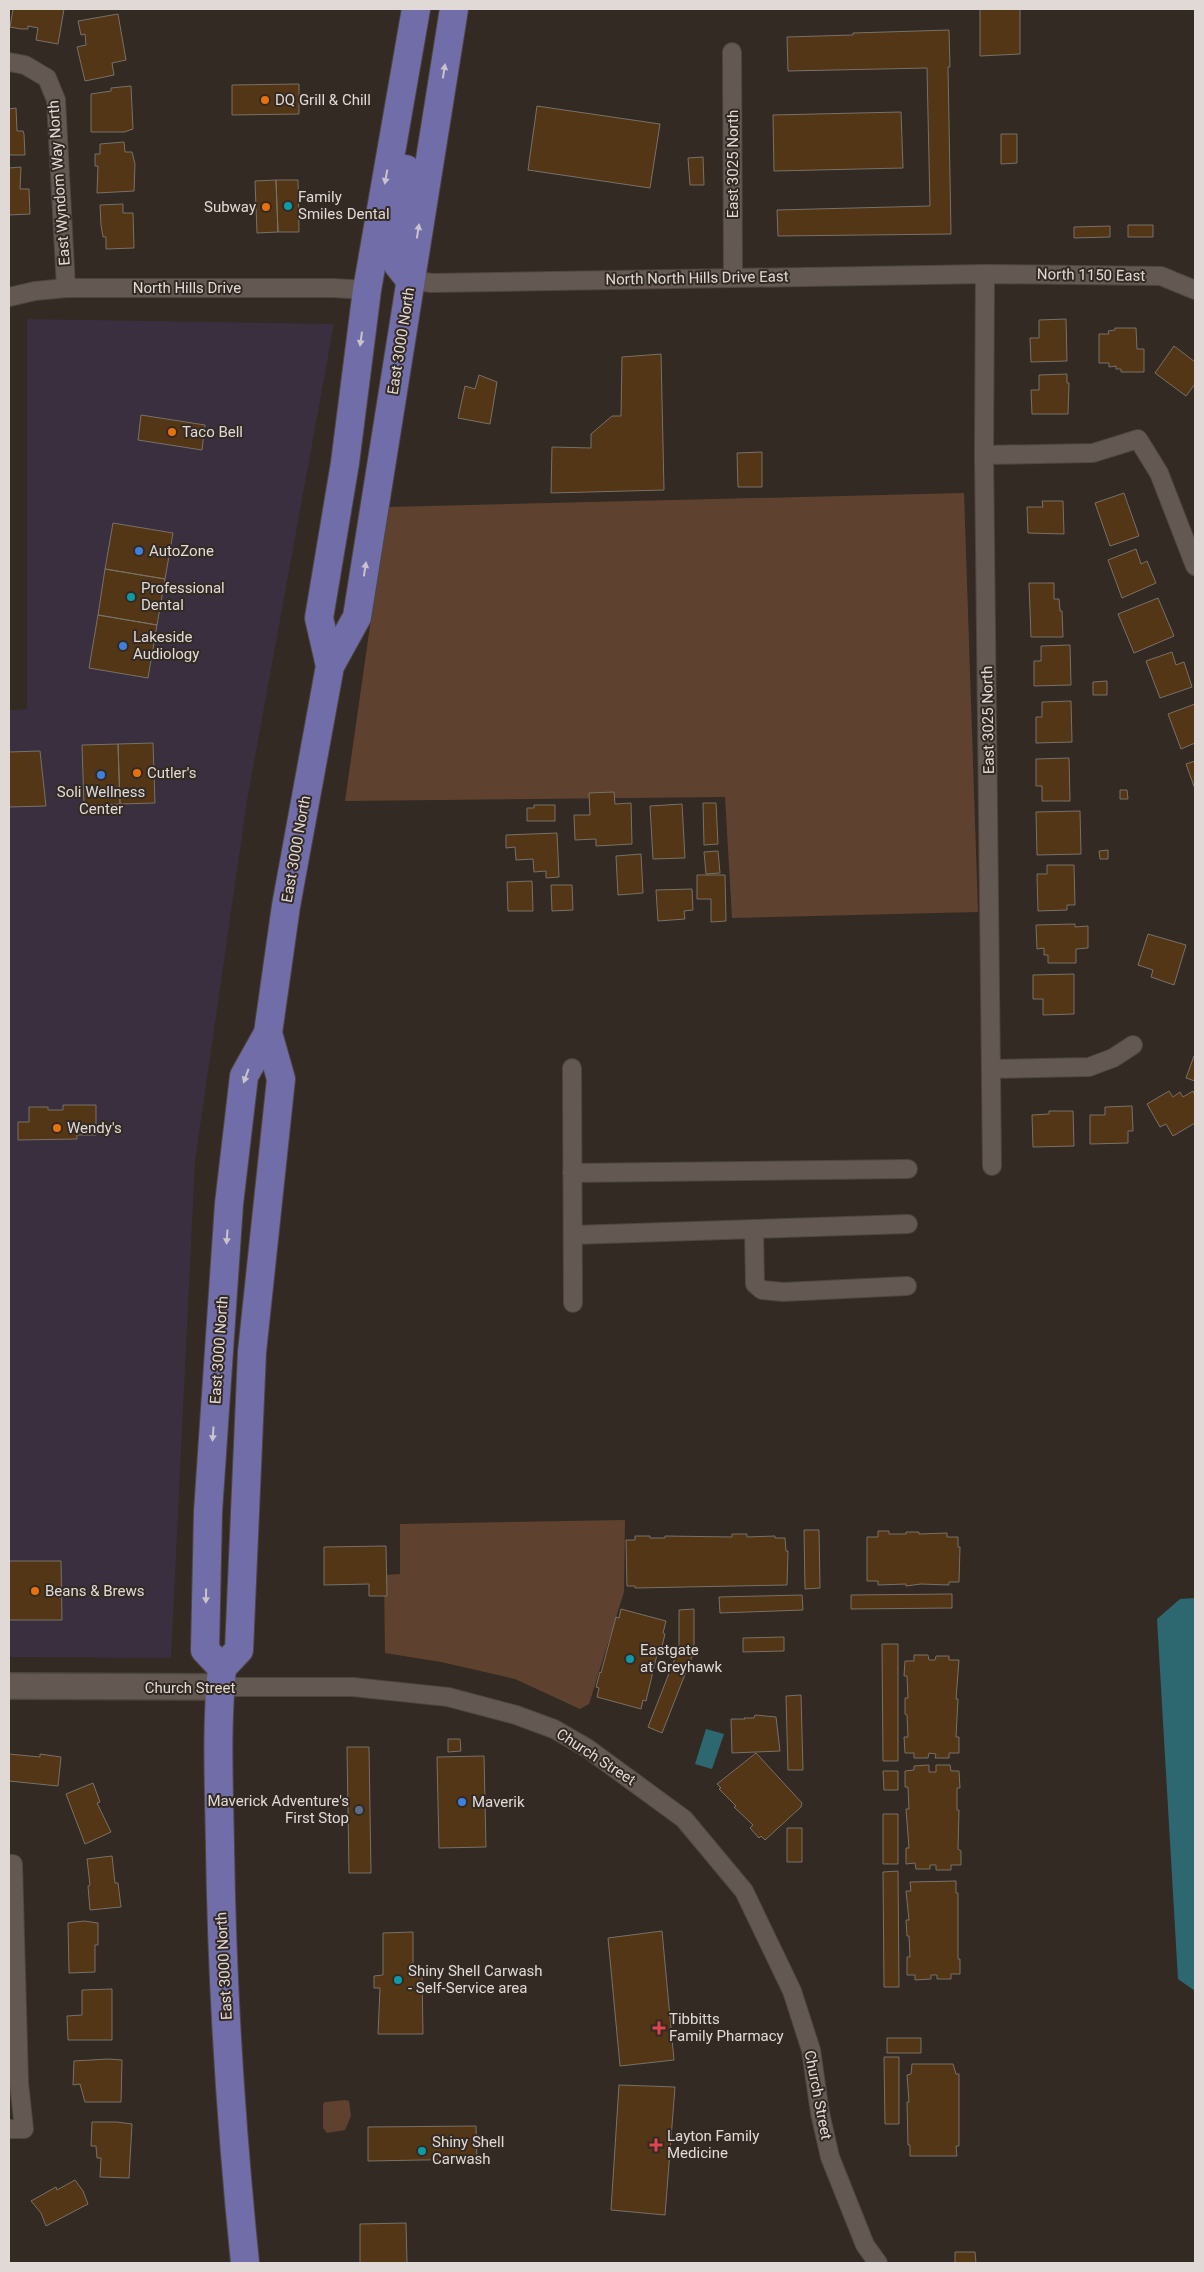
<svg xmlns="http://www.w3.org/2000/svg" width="1204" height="2272" viewBox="0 0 1204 2272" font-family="Roboto,sans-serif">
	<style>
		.commercial { fill: #392f3e }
		.green { fill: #5e422f }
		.water { fill: #2d6870 }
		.building { fill: #533615; stroke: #797067 }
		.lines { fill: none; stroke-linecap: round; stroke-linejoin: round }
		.street-casing { stroke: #4d4641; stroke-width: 20 }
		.secondary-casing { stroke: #4d4641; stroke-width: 28 }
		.primary-casing { stroke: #4d4641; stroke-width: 30 }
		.street { stroke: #635952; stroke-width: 18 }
		.secondary { stroke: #635952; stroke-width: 25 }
		.primary { stroke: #716da8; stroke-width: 28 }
		.oneway { fill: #cac3cc }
		.food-dot { fill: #e8710a; stroke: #332a24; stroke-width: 2 }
		.culture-dot { fill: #0f9aa8; stroke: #332a24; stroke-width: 2 }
		.shop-dot { fill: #3f7fe0; stroke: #332a24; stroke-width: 2 }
		.service-dot { fill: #5c6f8a; stroke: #332a24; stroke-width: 2 }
		.health-dot { fill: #e0444e; stroke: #332a24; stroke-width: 2 }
		.labels { text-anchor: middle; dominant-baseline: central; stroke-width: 4; stroke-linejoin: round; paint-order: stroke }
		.poi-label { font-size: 15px; fill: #e0d9d5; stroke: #332a24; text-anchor: start }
		.street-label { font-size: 15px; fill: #e0d9d5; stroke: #332a24 }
	</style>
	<rect width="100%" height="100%" fill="#332a24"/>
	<path class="commercial" d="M27 319 334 324 247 801 195 1162 171 1658 9 1657V710L27 709Z"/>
	<path class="green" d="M964 493 978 912 732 918 725 797 345 801 387 507Z
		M625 1520 624 1592 589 1704 580 1709 515 1679 441 1662 385 1653 384 1575 400 1574V1524Z
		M345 2100 349 2101 351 2116 345 2130 327 2133 323 2128V2104L325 2102Z"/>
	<path class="water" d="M1195 1598V1991L1178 1979 1157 1619 1180 1599Z
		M706 1729 724 1734 712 1769 695 1764Z"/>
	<path class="building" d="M13 9H64L58 44 36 40 38 28 28 26V29H21L10 27Z
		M980 9H1020V54L980 56Z
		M118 14 126 60 112 63 114 75 85 81 77 47 86 45 85 34 81 35 78 21Z
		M949 30 950 67H948L951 234 778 236 777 210 930 206 927 68 788 71 787 37 853 35V33Z
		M299 84V114L232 115V85Z
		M131 86 133 129 124 132H91V94L111 91V88Z
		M537 106 660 124 650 188 528 170Z
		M16 108 17 131H23L24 134 25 155H9V109Z
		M901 112 903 168 774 171 773 115Z
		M1001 134H1017V163L1001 164Z
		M124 142 125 152H132L135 164 134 191 97 193 98 166H95V154H100V144Z
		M703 157 704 185H690L688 158Z
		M21 167 20 189H29L30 214 9 215V168Z
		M276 180H298L299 232H278Z
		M276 180 278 232 257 233 255 181Z
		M123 204V213H133L134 248 106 249V237H103L101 225 100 205Z
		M1128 225H1153V237H1128Z
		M1110 226V237L1074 238V227Z
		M1066 319 1067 361 1031 362 1030 338H1039V320Z
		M1115 328H1136L1137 349H1144V372H1121V369H1116V366L1109 367V363H1099V334H1109L1108 331 1115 330Z
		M1174 346 1195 362V384L1186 396 1155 373Z
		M661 354 664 490 551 493 552 447 591 448V434L612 416H621L622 357Z
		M1067 374V383H1069L1068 414H1032L1031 390H1039V375Z
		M479 375 497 382 490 424 458 418 465 386 475 389Z
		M141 415 205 425 202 450 138 440Z
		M762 452V487H738L737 453Z
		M1124 493 1139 536 1110 546 1095 503Z
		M1042 501H1063L1064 534 1028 533 1027 507H1043Z
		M113 523 173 533 165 579 105 569Z
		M1136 549 1141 564 1147 561 1156 583 1122 598 1108 560Z
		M105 569 165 579 157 625 98 615Z
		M1029 583H1054V599H1059L1060 611H1062L1063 637H1031Z
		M1158 598 1174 636 1134 653 1118 614Z
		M98 615 157 625 148 678 89 668Z
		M1070 645 1071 685 1034 686V661H1041V646Z
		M1172 652 1176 665 1184 662 1192 687 1160 698 1146 661Z
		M1107 681V695H1093V682Z
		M1071 701 1072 742 1036 743V717H1042V702Z
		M1195 704V743L1181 749 1168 714Z
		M153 743 155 803 120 804 118 744Z
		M118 744 120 804 84 806 82 745Z
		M40 751 46 806 9 807V752Z
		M1069 758 1070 801H1042V786H1036V759Z
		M1195 761V789L1186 764Z
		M1120 790H1127L1128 799H1120Z
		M614 792 615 804 631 803 632 844 596 846V839L575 840 574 815H590L589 793Z
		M703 803H716L718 844 704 845Z
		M682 804 685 858 653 859 650 806Z
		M534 805H555V821H527V808H534Z
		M1080 811 1081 854 1037 855 1036 812Z
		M557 833 559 877 546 878V871L534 872 533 859 516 860 515 847 506 848V835Z
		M1108 850V859H1100L1099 851Z
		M718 851 720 873 706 874 704 852Z
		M641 854 643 893 618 895 616 856Z
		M1047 865H1074L1075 905H1067V910L1038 911 1037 874H1047Z
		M697 875H725L726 921 711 922V899H697Z
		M532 881 533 911H508L507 882Z
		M551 885H572L573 910 552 911Z
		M692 889 693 910 684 911 685 919 658 921 656 890Z
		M1075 924V927L1088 926V948L1076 949V963H1048V955H1044V948L1037 949 1036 925Z
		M1148 934 1186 945 1174 985 1151 977 1153 970 1138 965Z
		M1074 974V1014L1043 1015V999H1033V975Z
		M1194 1056H1195V1081L1186 1078Z
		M1169 1091 1173 1097 1180 1092 1183 1097 1193 1091 1195 1096V1123L1173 1136 1166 1124 1160 1127 1147 1104Z
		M63 1105H96V1135H77V1139L18 1140V1122H29V1107H48V1110H63Z
		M1132 1106 1133 1131H1128V1143L1090 1144V1115H1105V1107Z
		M1049 1111H1073L1074 1146 1033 1147 1032 1115 1049 1114Z
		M804 1530H819L820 1588 805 1589Z
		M878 1531H889V1534H906V1532H919V1534L947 1533V1537H958V1547H960L959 1582H949V1585L921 1584 906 1586V1584L878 1585V1581H867V1537H878Z
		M732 1534H747V1537L775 1536V1538H785L786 1551H788L787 1585 635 1588V1586H627L626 1540H635V1536H650V1538H665V1536L732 1537Z
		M386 1546 387 1596H369V1584L324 1585V1547Z
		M9 1561H61L62 1620H9Z
		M952 1594V1608L851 1609V1595Z
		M802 1595 803 1610 720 1613 719 1597Z
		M621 1609 666 1621 663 1633 665 1634 662 1646H659L646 1701 643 1700 641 1709 597 1697 599 1688 596 1687 600 1672 601 1673 616 1617 619 1618Z
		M694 1609V1647H679V1610Z
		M784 1637V1651L743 1652V1638Z
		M882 1644H898V1761H883Z
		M679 1648 693 1654 662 1733 648 1727Z
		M914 1655H928L929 1660H935L936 1656H949V1660H959L956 1699H958L956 1737H959V1753H949V1758H935L936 1754 929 1753 928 1758H914V1753H905L904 1737H908L907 1715 905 1714V1698H908L907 1676H904L905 1661H914Z
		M801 1695 803 1770H788L786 1696Z
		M755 1715 776 1717 780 1751 732 1753 731 1719H745L744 1718H754Z
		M448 1739H460L461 1751 448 1752Z
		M347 1747H369L371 1873H349Z
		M756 1753 802 1803 801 1807 765 1840 761 1836 759 1838 750 1828 753 1825 734 1807 736 1806 719 1789 721 1788 717 1784Z
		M9 1754 40 1757V1754L61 1757 58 1786 9 1781Z
		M484 1756 486 1847 439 1848 437 1757Z
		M929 1765V1772H936V1765H950L951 1771H959L960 1788H957V1810H959L958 1849 961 1851V1865H951V1870H936V1865H930V1869H916L915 1863 906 1864V1848H909L906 1809H909L908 1787H905V1771L914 1770V1766Z
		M883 1771H898V1790H884Z
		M93 1783 100 1802 97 1803 111 1832 85 1844 66 1794Z
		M883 1814H898V1864H883Z
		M787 1828H802V1862H787Z
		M112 1856 115 1883H118L121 1907 90 1910 88 1886 90 1885 87 1859Z
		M898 1871 899 1987H884L883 1872Z
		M956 1881V1893H958V1959H960V1974H951V1979H937V1975H931V1979L915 1980V1975H907V1957H910L909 1936H907L906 1920H909L906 1891H911L910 1882Z
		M84 1921 98 1923V1945H95V1972L69 1973 68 1923Z
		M662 1931 674 2060 620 2066 608 1938Z
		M413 1932V1975H422L423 2034H378L380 1988H374V1976L383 1975V1933Z
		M112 1989V2040H68L67 2016 82 2015V1990Z
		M887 2038H921V2053H887Z
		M884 2057H899V2124H885Z
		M108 2059 122 2060 121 2102H85L80 2084 73 2085 74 2061Z
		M912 2064H953L956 2074H959V2146H956L957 2156H910V2145H908L907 2102H909L907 2075 911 2074Z
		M619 2085 675 2087 665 2215 611 2210Z
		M92 2122H117L132 2124 129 2178 100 2177 101 2158H97L96 2146H91Z
		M476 2126 477 2159 368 2161V2127Z
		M75 2180 83 2191 88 2204 46 2226 41 2213 31 2201 56 2187 57 2190Z
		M406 2223 407 2263H360V2224Z
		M955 2252H975L976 2263H955Z"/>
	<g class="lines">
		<g class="street-casing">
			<path id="street" d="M732 52 733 277
				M9 62 25 65 47 78 56 100 66 288
				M985 274 984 455 992 1166
				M410 280 432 283 985 274 1161 276 1195 290
				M9 297 35 291 66 288H333L367 290
				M984 455 1093 453 1138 439 1159 473 1195 566
				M572 1068 573 1303
				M992 1069 1089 1067 1113 1058 1133 1045
				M572 1173 908 1169
				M754 1229 755 1284 762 1290 783 1292 907 1286
				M573 1235 908 1224
				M220 1687H353L448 1697 516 1715 554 1729 587 1748 684 1819 744 1891 792 1991 811 2050 820 2113 830 2157 865 2245 878 2263
				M9 1864H13L19 2083 24 2129H9"/>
		</g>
		<g class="secondary-casing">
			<path id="secondary" d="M9 1686 220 1687"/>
		</g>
		<g class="primary-casing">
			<path id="primary" d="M406 169 395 248 398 265 410 280
				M330 666 319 618 345 463 367 290 416 9
				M268 1033 281 1079 252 1352 239 1650 222 1668 205 1650 208 1512 229 1204 244 1076 268 1033 286 906 330 666 357 617 454 9
				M222 1668C216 1728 219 1787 220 1847 222 1986 231 2125 245 2263"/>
		</g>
		<use href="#street" class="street"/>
		<use href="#secondary" class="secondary"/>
		<use href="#primary" class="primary"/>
	</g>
	<defs><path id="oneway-solid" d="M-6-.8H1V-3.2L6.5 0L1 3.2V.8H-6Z" transform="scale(1.25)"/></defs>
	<g class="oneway">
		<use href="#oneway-solid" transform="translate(444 71) rotate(-81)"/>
		<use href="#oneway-solid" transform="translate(386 177) rotate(100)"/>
		<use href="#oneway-solid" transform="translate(418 231) rotate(-81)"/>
		<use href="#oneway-solid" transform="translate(361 339) rotate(98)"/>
		<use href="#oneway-solid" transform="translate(365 569) rotate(-81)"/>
		<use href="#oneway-solid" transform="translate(246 1076) rotate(110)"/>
		<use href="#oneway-solid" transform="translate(227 1237) rotate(94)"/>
		<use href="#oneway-solid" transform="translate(213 1434) rotate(94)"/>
		<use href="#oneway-solid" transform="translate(206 1596) rotate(91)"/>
	</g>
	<g class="food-dot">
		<circle cx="265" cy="100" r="5"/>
		<circle cx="266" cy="207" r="5"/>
		<circle cx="172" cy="432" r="5"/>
		<circle cx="137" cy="773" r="5"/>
		<circle cx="57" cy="1128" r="5"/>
		<circle cx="35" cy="1591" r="5"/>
	</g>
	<g class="culture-dot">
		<circle cx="288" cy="206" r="5"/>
		<circle cx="131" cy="597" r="5"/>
		<circle cx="630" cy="1659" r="5"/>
		<circle cx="398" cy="1980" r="5"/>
		<circle cx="422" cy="2151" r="5"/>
	</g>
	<g class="shop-dot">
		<circle cx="139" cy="551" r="5"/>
		<circle cx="123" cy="646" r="5"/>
		<circle cx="101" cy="775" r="5"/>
		<circle cx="462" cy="1802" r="5"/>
	</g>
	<circle class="service-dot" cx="359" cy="1810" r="5"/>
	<g class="health-dot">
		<path d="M656.5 2020.5h5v5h5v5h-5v5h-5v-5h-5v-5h5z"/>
		<path d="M653.5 2137.5h5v5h5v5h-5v5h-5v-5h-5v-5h5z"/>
	</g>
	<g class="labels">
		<g class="poi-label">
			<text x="275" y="100">DQ Grill &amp; Chill</text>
			<text x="298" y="197">Family<tspan x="298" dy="17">Smiles Dental</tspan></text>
			<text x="256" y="207" text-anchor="end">Subway</text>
			<text x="182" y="432">Taco Bell</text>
			<text x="149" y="551">AutoZone</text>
			<text x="141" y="588">Professional<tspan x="141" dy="17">Dental</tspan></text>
			<text x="133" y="637">Lakeside<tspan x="133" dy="17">Audiology</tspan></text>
			<text x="147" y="773">Cutler's</text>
			<text x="101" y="792" text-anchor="middle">Soli Wellness<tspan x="101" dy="17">Center</tspan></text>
			<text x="67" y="1128">Wendy's</text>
			<text x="45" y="1591">Beans &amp; Brews</text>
			<text x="640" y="1650">Eastgate<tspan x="640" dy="17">at Greyhawk</tspan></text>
			<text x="349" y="1801" text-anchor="end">Maverick Adventure's<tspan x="349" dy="17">First Stop</tspan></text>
			<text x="472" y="1802">Maverik</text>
			<text x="408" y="1971">Shiny Shell Carwash<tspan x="408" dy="17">- Self-Service area</tspan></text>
			<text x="669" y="2019">Tibbitts<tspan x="669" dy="17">Family Pharmacy</tspan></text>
			<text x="667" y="2136">Layton Family<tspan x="667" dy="17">Medicine</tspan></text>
			<text x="432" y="2142">Shiny Shell<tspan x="432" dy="17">Carwash</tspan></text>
		</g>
		<g class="street-label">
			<text transform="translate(733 164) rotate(-90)">East 3025 North</text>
			<text transform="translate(59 183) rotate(-94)">East Wyndom Way North</text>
			<text transform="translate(1091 275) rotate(1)">North 1150 East</text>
			<text transform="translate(697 278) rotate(-1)">North North Hills Drive East</text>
			<text x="187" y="288">North Hills Drive</text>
			<text transform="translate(401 341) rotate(-81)">East 3000 North</text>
			<text transform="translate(988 720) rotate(-91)">East 3025 North</text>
			<text transform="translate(296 849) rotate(-80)">East 3000 North</text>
			<text transform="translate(219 1350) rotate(-86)">East 3000 North</text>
			<text x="190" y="1688">Church Street</text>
			<text transform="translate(596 1757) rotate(33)">Church Street</text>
			<text transform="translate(224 1966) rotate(-93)">East 3000 North</text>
			<text transform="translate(818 2095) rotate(79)">Church Street</text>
		</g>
	</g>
	<rect width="1204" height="2272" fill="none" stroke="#e0d9d5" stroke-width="20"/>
</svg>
